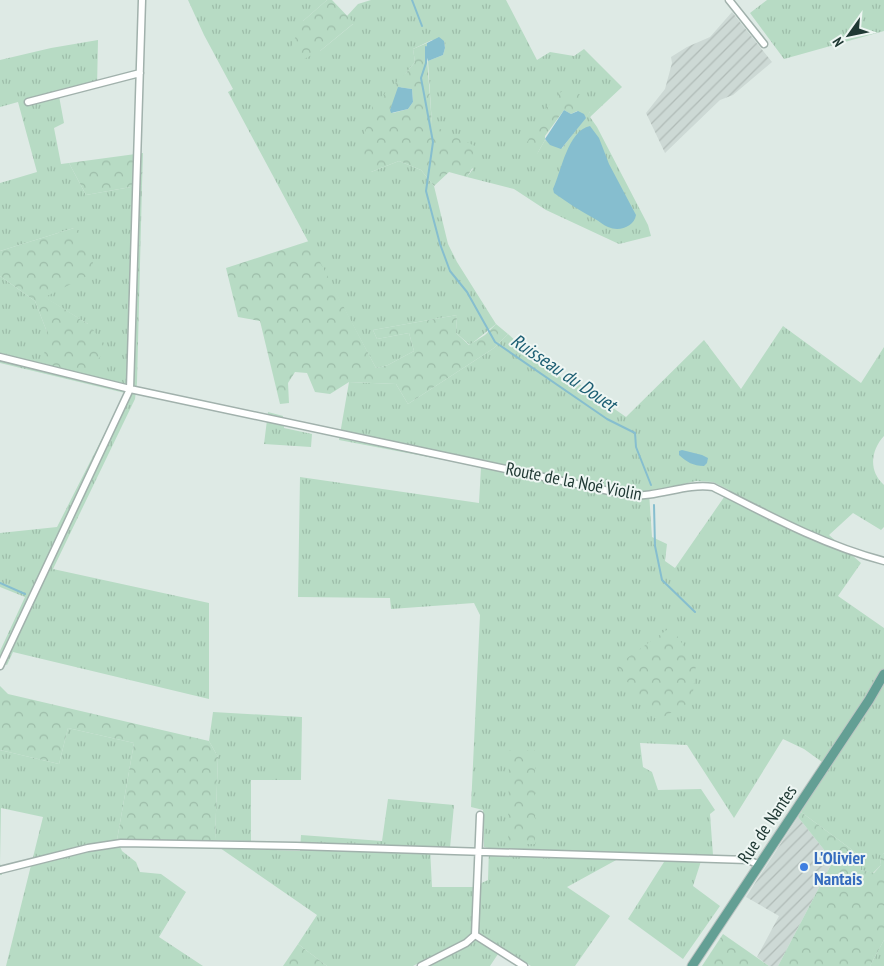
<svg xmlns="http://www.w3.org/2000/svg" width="884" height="966" viewBox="0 0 884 966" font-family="'PT Sans Narrow',sans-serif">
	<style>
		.industrial { fill: url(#industrial-furrows) }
		.grass { fill: url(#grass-tufts); fill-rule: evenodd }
		.forest { fill: url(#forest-crowns); fill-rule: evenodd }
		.water { fill: #86becf }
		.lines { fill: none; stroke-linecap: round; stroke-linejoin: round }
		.stream { stroke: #86becf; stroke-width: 2 }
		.minor-casing { stroke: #a1b1ac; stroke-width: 9 }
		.major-casing { stroke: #bcc4c2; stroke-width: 11 }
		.minor { stroke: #fff; stroke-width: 6 }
		.major { stroke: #639f94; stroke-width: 9 }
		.shop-dot { fill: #3f7fe0; stroke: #eef6f3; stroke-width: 2 }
		.labels { text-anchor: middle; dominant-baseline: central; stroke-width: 4; stroke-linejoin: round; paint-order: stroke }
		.street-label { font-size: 18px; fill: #203934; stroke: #eef6f3 }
		.shop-label { font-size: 18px; font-weight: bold; fill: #366cbe; stroke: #eef6f3; text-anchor: start }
		.water-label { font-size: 19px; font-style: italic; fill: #1c5e73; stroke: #eef6f3 }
	</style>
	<defs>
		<pattern id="industrial-furrows" width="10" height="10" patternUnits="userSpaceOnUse" patternTransform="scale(1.25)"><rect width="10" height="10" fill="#cdd9d5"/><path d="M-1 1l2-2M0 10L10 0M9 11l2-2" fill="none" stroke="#b0bbb7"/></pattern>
		<pattern id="grass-tufts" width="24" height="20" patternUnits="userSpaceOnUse" patternTransform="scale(1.25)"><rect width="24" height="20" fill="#b7dbc4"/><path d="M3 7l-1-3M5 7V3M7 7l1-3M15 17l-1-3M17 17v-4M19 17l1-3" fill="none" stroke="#9dbda9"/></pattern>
		<pattern id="forest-crowns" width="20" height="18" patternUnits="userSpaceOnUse" patternTransform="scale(1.25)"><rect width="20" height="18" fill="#b7dbc4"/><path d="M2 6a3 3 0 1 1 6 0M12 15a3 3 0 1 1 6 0" fill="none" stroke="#9dbda9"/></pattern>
	</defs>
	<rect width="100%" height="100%" fill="#deeae5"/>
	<path class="industrial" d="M732 12 772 62 733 95 720 100 665 153 646 113 665 89 672 63 671 57 687 47 710 37Z
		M798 817 833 861 778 966H769L757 957 779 916 746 897Z"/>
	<path class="grass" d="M188 0H327L303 21 320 51 353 24 347 16 358 4 371 0H506L537 60 550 52 574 56 584 49 622 87 590 117 597 127 648 225 651 236 619 244 546 210 514 189 467 177 473 169 432 126 428 61 443 55 445 48 444 41 432 40 413 49 415 62 406 73 371 172 399 161 421 170 434 186 448 244 457 262 496 324 470 345 456 333 457 315 373 330 377 339 409 333 414 351 388 365 376 368 228 92 233 89 204 35ZM563 91 590 112 562 148 545 140 537 154Z
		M767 0H884V31L784 59 750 13Z
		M98 40 97 88 59 96 64 123 54 128 61 164 69 163 86 195 142 185 137 383 135 399 53 569 209 603V699L13 652 7 665 0 662V651L25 597 0 587V533L57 527 125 393 0 363V276L35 301 47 332 88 324 44 297 74 228 0 251V183L37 172 18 102 0 107V60L51 48Z
		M783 326 861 383 884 347V436C871 450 868 471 884 485V527L881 530 853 513 829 535 861 563 838 596 884 628V853L880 857 881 865 873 873 861 870 859 855 801 812 829 767 804 749 783 739 734 818 687 745 640 743 643 767 652 772 658 790 701 789 715 810 710 814 713 855H703L693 886 720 906 683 959 628 919 669 854 629 853 567 887 610 916 575 966H531L502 948 490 966H431L433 963 428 958 413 966H327L298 944 317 915 220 848 300 851 301 835 382 841 388 799 454 805 450 848H430L432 887H473L488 880 489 848 484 847 483 810 471 807 480 615 474 603 391 609 390 598 298 597 300 477 479 503 481 467 339 440 349 382 396 384 408 404 494 348 508 334 536 359 574 387 579 384 626 417 704 340 741 389ZM696 481 713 482 729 490 675 568 665 561 667 544 652 537 649 492Z
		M268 412 283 416 284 428 312 434 311 447 264 444Z
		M213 712 302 717 301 780H251V841L215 840 218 757 209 741Z
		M68 728 134 743 117 840 122 851 136 862 140 872 161 874 186 892 159 937 203 966H6L43 817 1 808 0 863 2 875H0V750L59 764Z
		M884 940V966H870Z"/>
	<path class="forest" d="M327 0H332L354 23 320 51 302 60 291 47 303 21Z
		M427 43V58L432 125 483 150 467 177 449 172 434 186 421 170 399 161 371 172 361 161 360 149 373 105 406 73 415 62 413 49ZM398 87 412 89 413 102 408 109 393 113 390 110Z
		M563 90H575L585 100 590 112 586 118 577 111 571 114 564 110 545 136V140L537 154 525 146 544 111Z
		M143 153 142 185 86 195 69 163Z
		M74 228 86 234 95 272 45 297 88 324 108 348 85 374 43 364 47 332 35 301 0 276V251Z
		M309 241 376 368 388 365 414 351 409 333 377 339 373 330 457 315 456 333 469 345 485 335 496 324 508 334 494 348 408 404 396 384 349 382 330 394 315 392 307 373 295 372 288 383 289 403 280 404 260 321 238 317 226 268Z
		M671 627 696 664 692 701 658 720 646 712 617 665Z
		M0 686 8 694 209 741 218 757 215 840H117L134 743 68 728 59 764 0 750Z
		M509 750H535V844H508Z
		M801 812 859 855 861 870 874 873 881 865 880 856 884 853V940L870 966H778L833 861 798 817Z
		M723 934 769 966H702Z
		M298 944 327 966H283Z"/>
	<path class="water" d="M439 37 444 41 445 48 443 55 428 61 427 58V43Z
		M398 87 412 89 413 102 408 109 391 113 390 110Z
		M564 110 571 114 578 111 584 114 586 118 561 149 550 145 545 139Z
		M590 126 599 138 609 164 636 215C634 227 619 232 608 227 603 225 599 221 595 219 580 211 567 202 554 193L553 189C561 172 568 130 590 126Z
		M682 450 702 455 708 458 707 463 704 466C693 466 687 462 679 455V451Z"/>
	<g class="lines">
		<path class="stream" d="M412 0 422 26
			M426 47V63L421 78 433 142 426 191 440 244 450 271 467 292 495 342 607 419 635 433 636 447 651 485
			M654 505 655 546 662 580 695 612
			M0 583 25 594"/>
		<g class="minor-casing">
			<path id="minor" d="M729 0 764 44
				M28 102 140 73
				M0 357 130 389 628 495C658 498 684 483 713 487 768 515 823 545 884 561
				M0 666 130 389 142 0
				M480 815 475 935 524 966
				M0 870 88 848 121 843 296 846 748 860 760 865
				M421 966 466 943 475 935"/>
		</g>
		<g class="major-casing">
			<path id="major" d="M692 966 869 700 884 674"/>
		</g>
		<use href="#minor" class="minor"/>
		<use href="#major" class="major"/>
	</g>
	<circle class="shop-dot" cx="804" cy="867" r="5"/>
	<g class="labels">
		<g class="street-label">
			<text transform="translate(574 481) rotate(11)">Route de la Noé Violin</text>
			<text transform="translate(767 824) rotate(-56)">Rue de Nantes</text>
		</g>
		<g class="shop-label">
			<text x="814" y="857">L'Olivier<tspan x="814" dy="21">Nantais</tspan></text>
		</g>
		<g class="water-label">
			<text transform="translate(564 372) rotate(34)">Ruisseau du Douet</text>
		</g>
	</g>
	<g transform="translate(849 35) rotate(237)" stroke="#eef6f3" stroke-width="4" paint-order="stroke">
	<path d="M0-4L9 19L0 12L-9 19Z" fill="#203934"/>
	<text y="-8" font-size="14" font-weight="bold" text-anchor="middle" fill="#203934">N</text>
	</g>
</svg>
